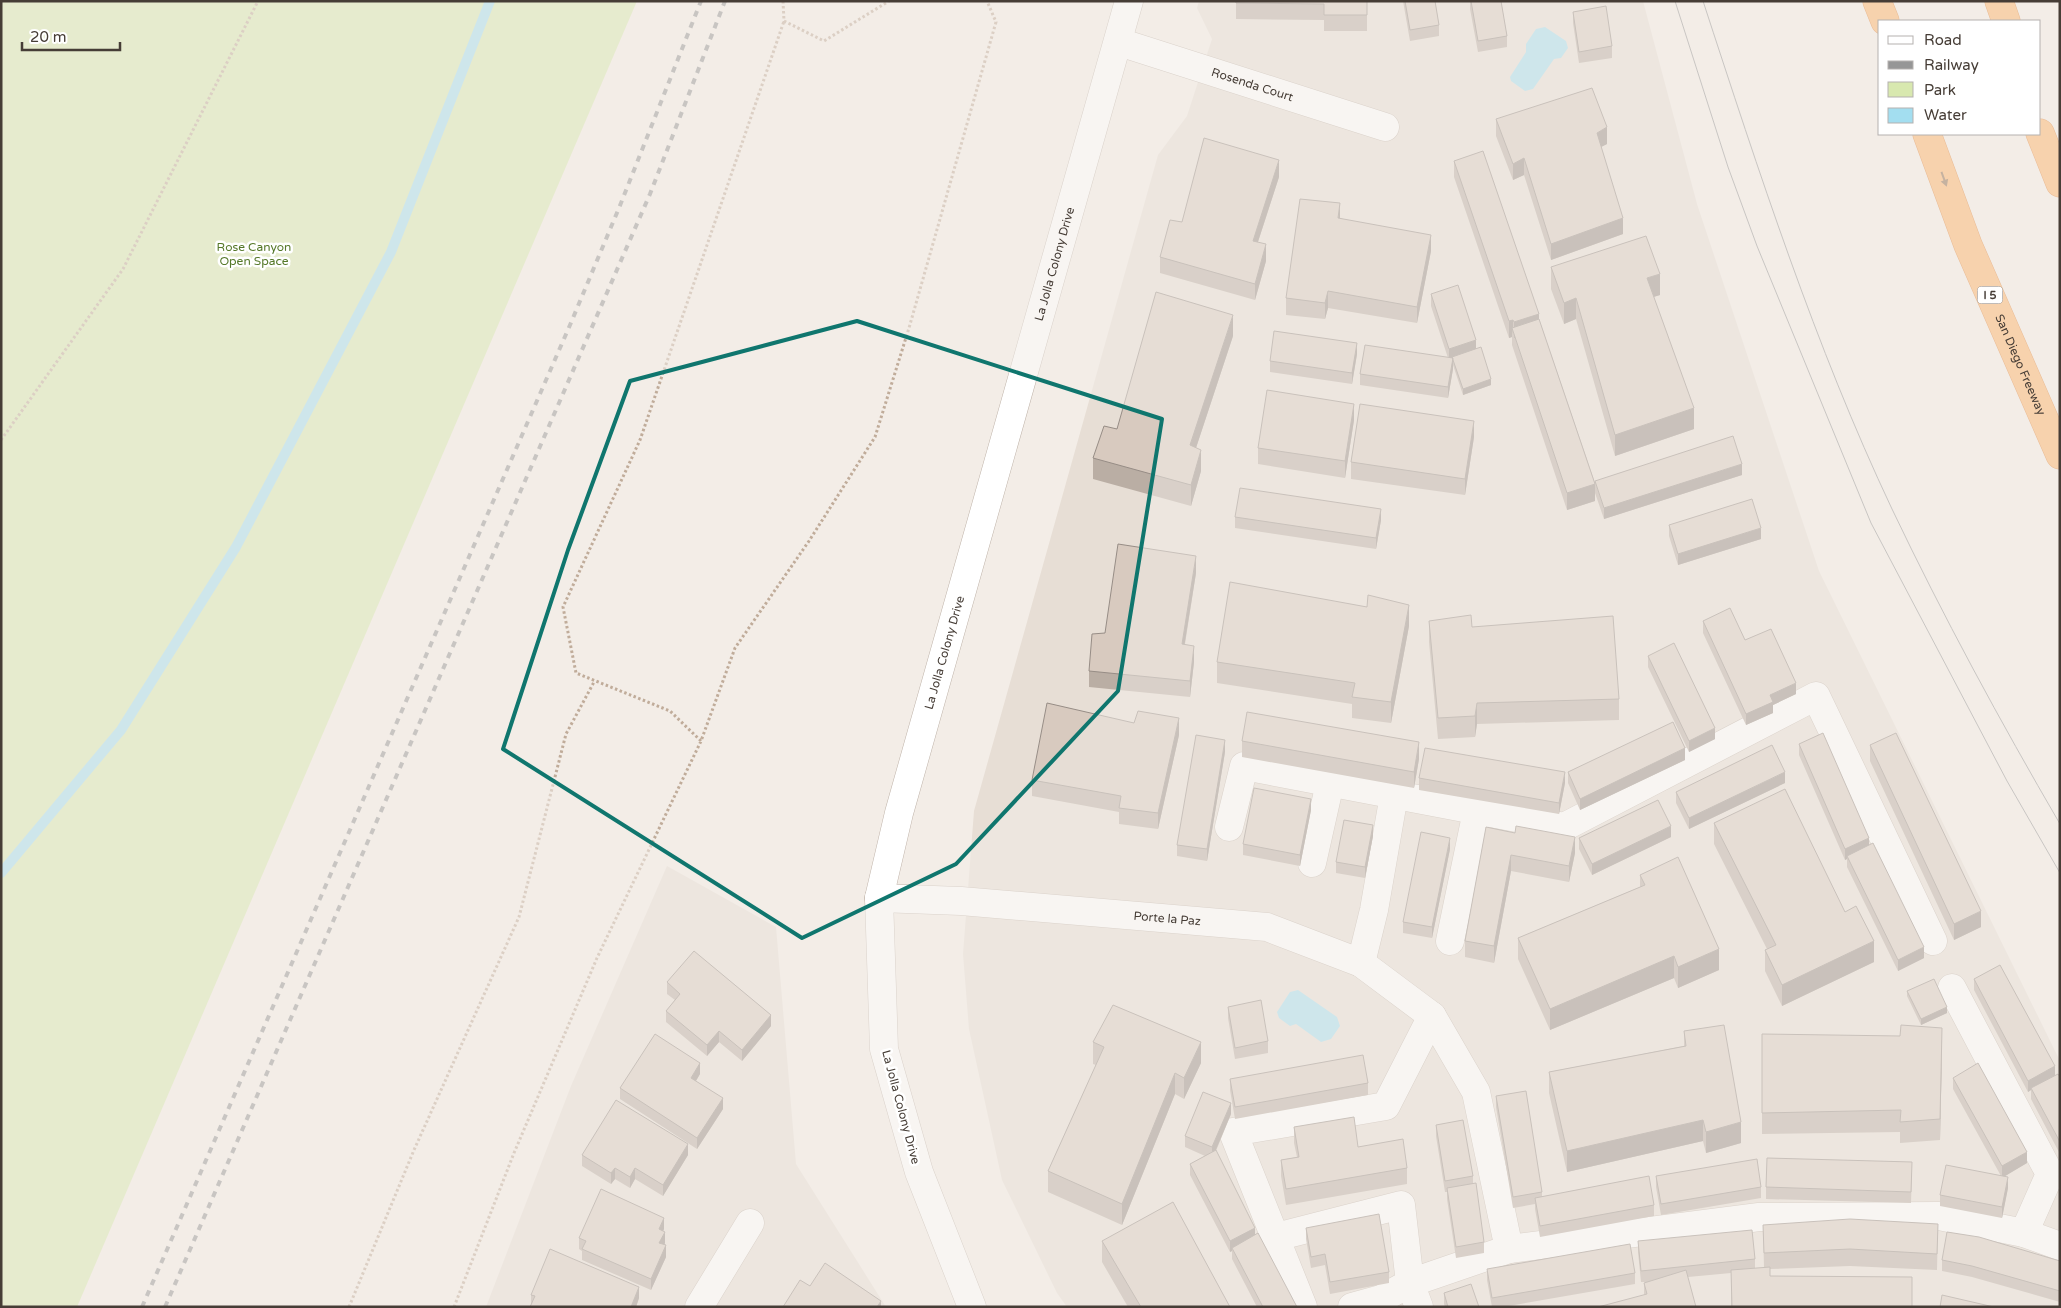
<svg xmlns="http://www.w3.org/2000/svg" width="2061" height="1308" viewBox="0 0 2061 1308" font-family="'Varela Round',sans-serif">
	<style>
		.residential { fill: #e7ded5 }
		.green { fill: #d8e8af }
		.water { fill: #a3def0 }
		.lines { fill: none; stroke-linecap: round; stroke-linejoin: round }
		.stream { stroke: #a3def0; stroke-width: 10 }
		.minor-casing { stroke: #bfb3a9; stroke-width: 29 }
		.highway-casing { stroke: #dd8337; stroke-width: 29 }
		.path { stroke: #c0ac9a; stroke-width: 3; stroke-dasharray: 2.5 2.5; stroke-linecap: butt }
		.minor { stroke: #fff; stroke-width: 28 }
		.highway { stroke: #fdb167; stroke-width: 28 }
		.tram { stroke: #969696; stroke-width: 1 }
		.rail { stroke: #969696; stroke-width: 4; stroke-dasharray: 6 6; stroke-linecap: butt }
		.wall { fill: #baaea4 }
		.shaded-wall { fill: #978d86 }
		.building { fill: #d8cabf; stroke: #978d86 }
		.oneway { fill: #8f6b4a }
		.marked { fill: none; stroke: #0f766e; stroke-width: 4; stroke-linejoin: round }
		.labels { text-anchor: middle; dominant-baseline: central; stroke-width: 5; stroke-linejoin: round; paint-order: stroke }
		.shield { fill: #fff; stroke: #7e7772; stroke-width: 1 }
		.shield-label { font-size: 11px; font-weight: bold; fill: #463d36 }
		.street-label { font-size: 12px; fill: #463d36; stroke: #fff }
		.park-label { font-size: 12px; fill: #557829; stroke: #fff }
	</style>
	<rect width="100%" height="100%" fill="#f3ede7"/>
	<path class="residential" d="M1199 1H1643L1697 204 1819 571 2060 1061V1307H1067L1057 1293 1002 1180 969 1029 963 954 974 811 1158 155 1187 116 1212 39 1197 8Z
		M667 866 776 927 796 1164 886 1307H486L571 1086Z"/>
	<path class="green" d="M1 1H637L77 1307H1Z"/>
	<path class="water" d="M1545 27 1566 41 1568 48 1561 58 1554 59 1533 89 1525 91 1511 81 1510 77 1526 52V44L1536 29Z
		M1298 990 1337 1017 1340 1026 1331 1039 1321 1042 1296 1024 1290 1026 1279 1018 1277 1012 1290 992Z"/>
	<g class="lines">
		<path class="stream" d="M1 873 121 730 236 547 391 252 490 1"/>
		<g class="minor-casing">
			<g id="minor">
				<path id="s1" d="M1119 42 1385 127"/>
				<path d="M1229 827 1244 766 1564 827 1816 696 1933 941"/>
				<path d="M1312 863 1330 783"/>
				<path id="s2" d="M879 898 961 901 1267 927 1361 963 1432 1016 1476 1092 1509 1249 1410 1283 1419 1307"/>
				<path d="M1450 941 1477 811"/>
				<path d="M1361 963 1374 910 1394 795"/>
				<path d="M1952 988 2050 1174 2024 1233"/>
				<path d="M1276 1237 1401 1205 1410 1283 1381 1299 1352 1307"/>
				<path d="M1509 1249 1759 1217 1939 1216 2024 1233 2060 1246"/>
				<path d="M699 1307 750 1223"/>
				<path id="s3" d="M972 1307 919 1172 884 1049 879 898 899 813 1129 1"/>
				<path d="M1303 1307 1233 1132 1386 1106 1432 1016"/>
			</g>
		</g>
		<g class="highway-casing">
			<g id="highway">
				<path d="M1877 1 1885 21"/>
				<path d="M1999 1 2006 21"/>
				<path d="M2040 133 2060 183"/>
				<path id="s4" d="M1927 134 1968 245 2060 455"/>
			</g>
		</g>
		<path class="path" d="M783 1 784 21 824 41 889 1
			M1 440 123 269 258 1
			M701 741 670 711 576 673 563 607 640 440 784 21
			M349 1307 414 1150 519 917 566 734 594 682
			M454 1307 514 1153 597 958 701 741 735 648 809 541 875 437 909 328 996 22 987 1"/>
		<use href="#minor" class="minor"/>
		<use href="#highway" class="highway"/>
		<path class="tram" d="M1675 1 1728 167 1757 246 1871 523 2007 781 2060 873
			M1703 1C1759 172 1815 346 1892 509 1943 616 2000 721 2060 824"/>
		<path class="rail" d="M142 1307 570 325 619 208 701 1
			M165 1307 650 194 725 1"/>
	</g>
	<path class="wall" d="M1236 1H1367V31H1324V20L1236 19Z
		M1403 1H1435L1439 25V36L1410 41Z
		M1470 1H1501L1507 36V47L1478 52 1470 9Z
		M1573 12 1612 46V58L1579 63 1573 23Z
		M1496 119 1607 144 1601 147 1623 234 1551 260 1524 175 1513 180 1496 136Z
		M1454 161 1539 319 1595 483V481L1742 475 1604 519 1595 493V501L1567 510 1512 345V337L1509 338 1454 177Z
		M1279 177 1258 242 1266 261 1255 300 1160 273V257L1182 222Z
		M1340 218 1431 251 1417 323 1328 308 1325 319 1286 315V298Z
		M1551 267 1660 295 1653 297 1694 429 1615 456 1576 319 1564 324 1551 289Z
		M1431 294 1476 349 1491 385 1463 395 1453 365V369L1448 398 1360 385V374L1448 358 1431 306Z
		M1233 336 1196 448 1201 471 1191 506 1093 479V458L1117 429Z
		M1357 354 1352 384 1270 372V361Z
		M1354 420 1345 478 1258 464V448Z
		M1474 437 1465 495 1351 479V462Z
		M1235 517 1381 520 1376 549 1235 528Z
		M1669 525 1761 539 1678 565 1669 536Z
		M1196 573 1185 644 1194 662 1190 697 1089 687V671L1105 633Z
		M1429 621 1472 627 1619 699V720L1477 724 1475 737 1438 739 1429 642Z
		M1703 621 1745 640 1796 694 1773 705V713L1746 725 1703 633Z
		M1409 626 1391 723 1352 718V704L1217 683V662Z
		M1648 656 1715 739 1689 752 1648 667Z
		M1179 735 1158 829 1119 824V812L1032 796V780Z
		M1242 741 1419 759 1414 788 1242 757Z
		M1799 744 1869 845 1924 958 1898 971 1847 867V859L1845 860 1799 755Z
		M1870 745 1981 927 1954 940 1870 761Z
		M1225 752 1207 861 1177 856V845Z
		M1685 760 1580 810 1568 783V772Z
		M1419 778 1565 783 1559 814 1419 790Z
		M1785 783 1689 829 1676 803V792Z
		M1311 810 1300 866 1243 855V844Z
		M1714 823 1845 912 1874 962 1782 1006 1765 971V950L1767 949 1714 844Z
		M1486 827 1575 853 1569 882 1511 871 1494 963 1465 957V941Z
		M1373 836 1365 878 1336 873V862Z
		M1671 837 1592 875 1579 849V838Z
		M1450 849 1432 938 1403 933V922Z
		M1640 875 1719 970 1678 988 1674 978 1550 1030 1518 959V938L1640 887Z
		M1974 979 2055 1076 2060 1077V1154L2031 1099V1090L2028 1092 1974 990Z
		M667 982 771 1026 742 1061 719 1042 707 1056 666 1022V1011L675 1000 667 994Z
		M1907 991 1947 1013 1921 1025 1907 996Z
		M1228 1007 1268 1041V1053L1235 1059 1228 1018Z
		M1684 1031 1741 1143 1706 1153 1703 1141 1567 1172 1549 1093V1072L1684 1046Z
		M1762 1034 1942 1050 1940 1140 1900 1143V1132L1762 1134Z
		M1093 1042 1201 1063 1184 1099 1175 1094 1122 1225 1048 1192V1171L1096 1065 1093 1064Z
		M700 1074 696 1081 723 1109 697 1149 620 1099V1088Z
		M1953 1078 2027 1163 2004 1176 2008 1188 2002 1218 1940 1206V1195L2001 1176 1953 1089Z
		M1230 1079 1368 1083V1095L1235 1119 1230 1090Z
		M1496 1096 1542 1192V1197L1654 1205V1216L1540 1237 1535 1209V1204L1513 1208 1496 1107Z
		M1231 1114 1216 1151 1255 1235 1297 1307H1257L1232 1259V1251L1230 1252 1190 1175V1164L1205 1156 1185 1147V1136Z
		M1436 1125 1473 1176V1184L1484 1242V1253L1456 1258 1447 1199V1192H1445L1436 1136Z
		M1294 1127 1358 1147 1407 1168V1184L1286 1205 1281 1176V1160L1297 1157 1294 1143Z
		M582 1155H688L663 1196 635 1179 630 1188 615 1179 611 1184 582 1166Z
		M1912 1173 1911 1203 1766 1199V1187Z
		M1656 1176 1761 1187V1198L1661 1215 1656 1187Z
		M1938 1224 1937 1270 1850 1266 1770 1269V1276L1912 1307H1731V1273L1688 1277 1644 1295V1283L1649 1282H1641L1638 1252V1241L1755 1259V1269L1764 1268 1763 1225Z
		M1306 1228 1389 1272V1283L1330 1294 1325 1265 1311 1268 1306 1239Z
		M664 1229 663 1231 665 1243 664 1245 666 1257 651 1290 582 1260V1251L579 1249V1238Z
		M1102 1241 1230 1307H1128L1102 1262Z
		M1942 1260 2060 1261V1302L1972 1277 1942 1271Z
		M1487 1269 1635 1273V1284L1503 1307H1492L1487 1280Z
		M1444 1293 1479 1307H1445L1444 1304Z
		M531 1295 639 1298 636 1307H530L531 1305Z"/>
	<path class="shaded-wall" d="M1607 127V144L1597 149V133Z
		M1524 158V175L1513 180V164Z
		M1279 160V177L1253 257V241Z
		M1340 203V219L1338 218Z
		M1623 218V234L1551 260V244Z
		M1431 235V251L1417 323V307Z
		M1266 244V261L1255 300V284Z
		M1660 274V295L1647 299V278Z
		M1328 291V308L1325 319V303Z
		M1576 298V319L1564 324V303Z
		M1539 314V330L1514 338V322Z
		M1233 315V336L1190 466V445Z
		M1513 320V334L1512 328V337L1509 338V321Z
		M1476 340V352L1453 359V369L1448 398V387L1452 359 1449 360V349Z
		M1357 343V354L1352 384V373Z
		M1491 379V385L1463 395V389Z
		M1354 404V420L1345 478V461Z
		M1694 408V429L1615 456V435Z
		M1474 421V437L1465 495V479Z
		M1201 450V471L1191 506V485Z
		M1742 464V475L1604 519V508Z
		M1595 484V501L1567 510V493Z
		M1381 509V520L1376 549V538Z
		M1761 528V539L1678 565V554Z
		M1196 556V573L1182 660V644Z
		M1409 605V626L1391 723V702Z
		M1194 646V662L1190 697V681Z
		M1796 683V694L1773 705V713L1746 725V714L1770 695Z
		M1477 703V724L1475 737V716Z
		M1179 718V735L1158 829V813Z
		M1715 728V739L1689 752V741Z
		M1225 740V752L1207 861V849Z
		M1419 742V759L1414 788V772Z
		M1685 748V760L1580 810V799Z
		M1565 772V783L1559 814V803Z
		M1785 772V783L1689 829V818Z
		M1311 799V810L1300 866V855Z
		M1373 825V836L1365 878V867Z
		M1671 826V837L1592 875V864Z
		M1575 837V853L1569 882V866Z
		M1450 838V849L1432 938V927Z
		M1869 838V849L1847 856V859L1845 860V849Z
		M1511 855V871L1494 963V946Z
		M1981 911V927L1954 940V924Z
		M1874 941V962L1782 1006V985Z
		M1924 947V958L1898 971V960Z
		M1719 949V970L1678 988V967Z
		M1674 956V978L1550 1030V1009Z
		M1947 1007V1013L1921 1025V1019Z
		M771 1015V1026L742 1061V1050Z
		M1942 1028V1050L1940 1140V1119Z
		M719 1031V1042L707 1056V1045Z
		M1201 1042V1063L1184 1099V1078Z
		M700 1063V1074L691 1089V1078Z
		M2055 1066V1077L2031 1088V1090L2028 1092V1081Z
		M1175 1073V1094L1122 1225V1204Z
		M723 1098V1109L697 1149V1138Z
		M1231 1103V1114L1212 1159V1147Z
		M1703 1120V1141L1567 1172V1151Z
		M1741 1122V1143L1706 1153V1132Z
		M688 1144V1155L663 1196V1185Z
		M2027 1152V1163L2002 1178V1166Z
		M615 1168V1179L611 1184V1173Z
		M635 1168V1179L630 1188V1177Z
		M2008 1177V1188L2002 1218V1207Z
		M664 1218V1229L659 1240V1229Z
		M1255 1228V1239L1232 1248V1251L1230 1252V1241Z
		M665 1232V1243L659 1254V1243Z
		M666 1245V1257L651 1290V1279Z
		M639 1287V1298L636 1307H631Z
		M881 1301V1307H877Z"/>
	<path class="building" d="M1236 1H1367V15H1324V4L1236 3Z
		M1405 1H1435L1439 25 1410 30Z
		M1471 1H1501L1507 36 1478 41Z
		M1606 6 1612 46 1579 52 1573 12Z
		M1592 88 1607 127 1597 133 1623 218 1551 244 1524 158 1513 164 1496 119Z
		M1204 138 1279 160 1253 241 1266 244 1255 284 1160 257 1170 220 1182 222Z
		M1483 151 1539 314 1514 322 1513 320 1509 321 1454 161Z
		M1300 199 1340 203 1338 218 1431 235 1417 307 1328 291 1325 303 1286 298Z
		M1646 236 1660 274 1647 278 1694 408 1615 435 1576 298 1564 303 1551 267Z
		M1458 285 1476 340 1449 349 1431 294Z
		M1156 292 1233 315 1190 445 1201 450 1191 485 1093 458 1104 426 1117 429Z
		M1539 319 1595 484 1567 493 1512 328Z
		M1274 331 1357 343 1352 373 1270 361Z
		M1365 345 1453 358 1448 387 1360 374Z
		M1481 347 1491 379 1463 389 1452 357Z
		M1267 390 1354 404 1345 461 1258 448Z
		M1360 404 1474 421 1465 479 1351 462Z
		M1733 436 1742 464 1604 508 1595 481Z
		M1240 488 1381 509 1376 538 1235 517Z
		M1752 499 1761 528 1678 554 1669 525Z
		M1118 544 1196 556 1182 644 1194 646 1190 681 1089 671 1092 634 1105 633Z
		M1230 582 1367 607 1368 595 1409 605 1391 702 1352 697 1355 683 1217 662Z
		M1730 608 1745 640 1771 629 1796 683 1770 695 1773 702 1746 714 1703 621Z
		M1471 615 1472 627 1613 616 1619 699 1477 703 1475 716 1438 718 1429 621Z
		M1674 643 1715 728 1689 741 1648 656Z
		M1047 703 1134 723 1138 711 1179 718 1158 813 1119 808 1121 796 1032 780Z
		M1247 712 1419 742 1414 772 1242 741Z
		M1673 722 1685 748 1580 799 1568 772Z
		M1823 733 1869 838 1845 849 1799 744Z
		M1896 733 1981 911 1954 924 1870 745Z
		M1196 735 1225 740 1207 849 1177 845Z
		M1772 745 1785 772 1689 818 1676 792Z
		M1425 748 1565 772 1559 803 1419 778Z
		M1254 788 1311 799 1300 855 1243 844Z
		M1785 789 1845 912 1856 906 1874 941 1782 985 1765 950 1776 945 1714 823Z
		M1658 800 1671 826 1592 864 1579 838Z
		M1344 820 1373 825 1365 867 1336 862Z
		M1516 826 1575 837 1569 866 1511 855 1494 946 1465 941 1486 827 1515 833Z
		M1421 832 1450 838 1432 927 1403 922Z
		M1873 843 1924 947 1898 960 1847 856Z
		M1678 857 1719 949 1678 967 1674 956 1550 1009 1518 938 1645 885 1640 875Z
		M694 951 771 1015 742 1050 719 1031 707 1045 666 1011 680 994 667 982Z
		M2000 965 2055 1066 2028 1081 1974 979Z
		M1934 979 1947 1007 1921 1019 1907 991Z
		M1261 1000 1268 1041 1235 1048 1228 1007Z
		M1113 1005 1201 1042 1184 1078 1175 1073 1122 1204 1048 1171 1104 1047 1093 1042Z
		M1724 1025 1741 1122 1706 1132 1703 1120 1567 1151 1549 1072 1686 1046 1684 1031Z
		M1901 1025 1942 1028 1940 1119 1900 1122 1901 1110 1762 1113V1034L1900 1036Z
		M655 1034 700 1063 691 1078 723 1098 697 1138 620 1088Z
		M1363 1055 1368 1083 1235 1107 1230 1079Z
		M1978 1063 2027 1152 2002 1166 1953 1078Z
		M2058 1074 2060 1077V1142L2031 1088Z
		M1526 1091 1542 1192 1513 1197 1496 1096Z
		M1203 1092 1231 1103 1212 1147 1185 1136Z
		M616 1100 688 1144 663 1185 635 1168 630 1177 615 1168 611 1173 582 1155Z
		M1354 1117 1358 1147 1403 1139 1407 1168 1286 1189 1281 1160 1299 1157 1294 1127Z
		M1463 1120 1473 1176 1445 1181 1436 1125Z
		M1216 1150 1255 1228 1230 1241 1190 1164Z
		M1767 1158 1912 1162 1911 1192 1766 1187Z
		M1757 1159 1761 1187 1661 1204 1656 1176Z
		M1946 1165 2008 1177 2002 1207 1940 1195Z
		M1649 1176 1654 1205 1540 1226 1535 1198Z
		M1476 1183 1484 1242 1456 1247 1447 1188Z
		M601 1189 664 1218 659 1229 665 1232 659 1243 666 1245 651 1279 582 1249 586 1241 579 1238Z
		M1173 1202 1230 1307H1141L1102 1241Z
		M1379 1214 1389 1272 1330 1282 1325 1254 1311 1257 1306 1228Z
		M1850 1219 1938 1224 1937 1254 1850 1249 1764 1253 1763 1225Z
		M1752 1230 1755 1259 1641 1271 1638 1241Z
		M1947 1232 1979 1237 2060 1261V1291L1972 1266 1942 1260Z
		M1258 1233 1297 1307H1263L1232 1248Z
		M1630 1244 1635 1273 1492 1298 1487 1269Z
		M550 1249 639 1287 631 1307H530L535 1296 531 1295Z
		M825 1263 881 1301 877 1307H783L800 1280 810 1286Z
		M1770 1267V1276L1912 1277V1307H1732L1731 1270Z
		M1686 1270 1696 1307H1598L1647 1294 1644 1283Z
		M1471 1284 1479 1307H1448L1444 1293Z
		M1942 1295 1994 1307H1940Z"/>
	<defs><path id="oneway-solid" d="M-6-.8H1V-3.2L6.5 0L1 3.2V.8H-6Z" transform="scale(1.25)"/></defs>
	<use class="oneway" href="#oneway-solid" transform="translate(1944 179) rotate(70)"/>
	<path d="M0 0H2061V1308H0ZM857 321 1162 419 1118 691 956 864 802 938 503 749 568 550 630 381Z" fill="#f3ede7" fill-opacity=".55" fill-rule="evenodd"/>
	<path class="marked" d="M857 321 1162 419 1118 691 956 864 802 938 503 749 568 550 630 381Z"/>
	<g class="labels">
		<rect class="shield" x="1977.5" y="286.5" width="25" height="17" rx="4"/>
		<g class="shield-label">
			<text x="1990" y="295">I 5</text>
		</g>
		<g class="street-label">
			<text stroke="none"><textPath href="#s1" startOffset="140">Rosenda Court</textPath></text>
			<text stroke="none"><textPath href="#s3" startOffset="1082">La Jolla Colony Drive</textPath></text>
			<text stroke="none"><textPath href="#s4" startOffset="249">San Diego Freeway</textPath></text>
			<text stroke="none"><textPath href="#s3" startOffset="678">La Jolla Colony Drive</textPath></text>
			<text stroke="none"><textPath href="#s2" startOffset="289">Porte la Paz</textPath></text>
			<text transform="translate(901 1107) rotate(75)">La Jolla Colony Drive</text>
		</g>
		<g class="park-label">
			<text x="254" y="247">Rose Canyon<tspan x="254" dy="14">Open Space</tspan></text>
		</g>
	</g>
	<rect width="2061" height="1308" fill="none" stroke="#463d36" stroke-width="5"/>
	<rect x="1878" y="20" width="162" height="115" fill="#ffffff" stroke="#b5b1af"/>
	<rect x="1888" y="36" width="25" height="8" fill="#ffffff" stroke="#b5b1af"/>
	<text x="1924" y="45" font-size="15" fill="#463d36">Road</text>
	<rect x="1888" y="61" width="25" height="8" fill="#969696" stroke="#b5b1af"/>
	<text x="1924" y="70" font-size="15" fill="#463d36">Railway</text>
	<rect x="1888" y="82" width="25" height="15" fill="#d8e8af" stroke="#b5b1af"/>
	<text x="1924" y="95" font-size="15" fill="#463d36">Park</text>
	<rect x="1888" y="108" width="25" height="15" fill="#a3def0" stroke="#b5b1af"/>
	<text x="1924" y="120" font-size="15" fill="#463d36">Water</text>
	<path d="M22 42v8h98v-8" fill="none" stroke="#463d36" stroke-width="2.5"/>
	<text x="30" y="42" font-size="15" fill="#463d36" stroke="#ffffff" stroke-width="4" paint-order="stroke">20 m</text>
</svg>
